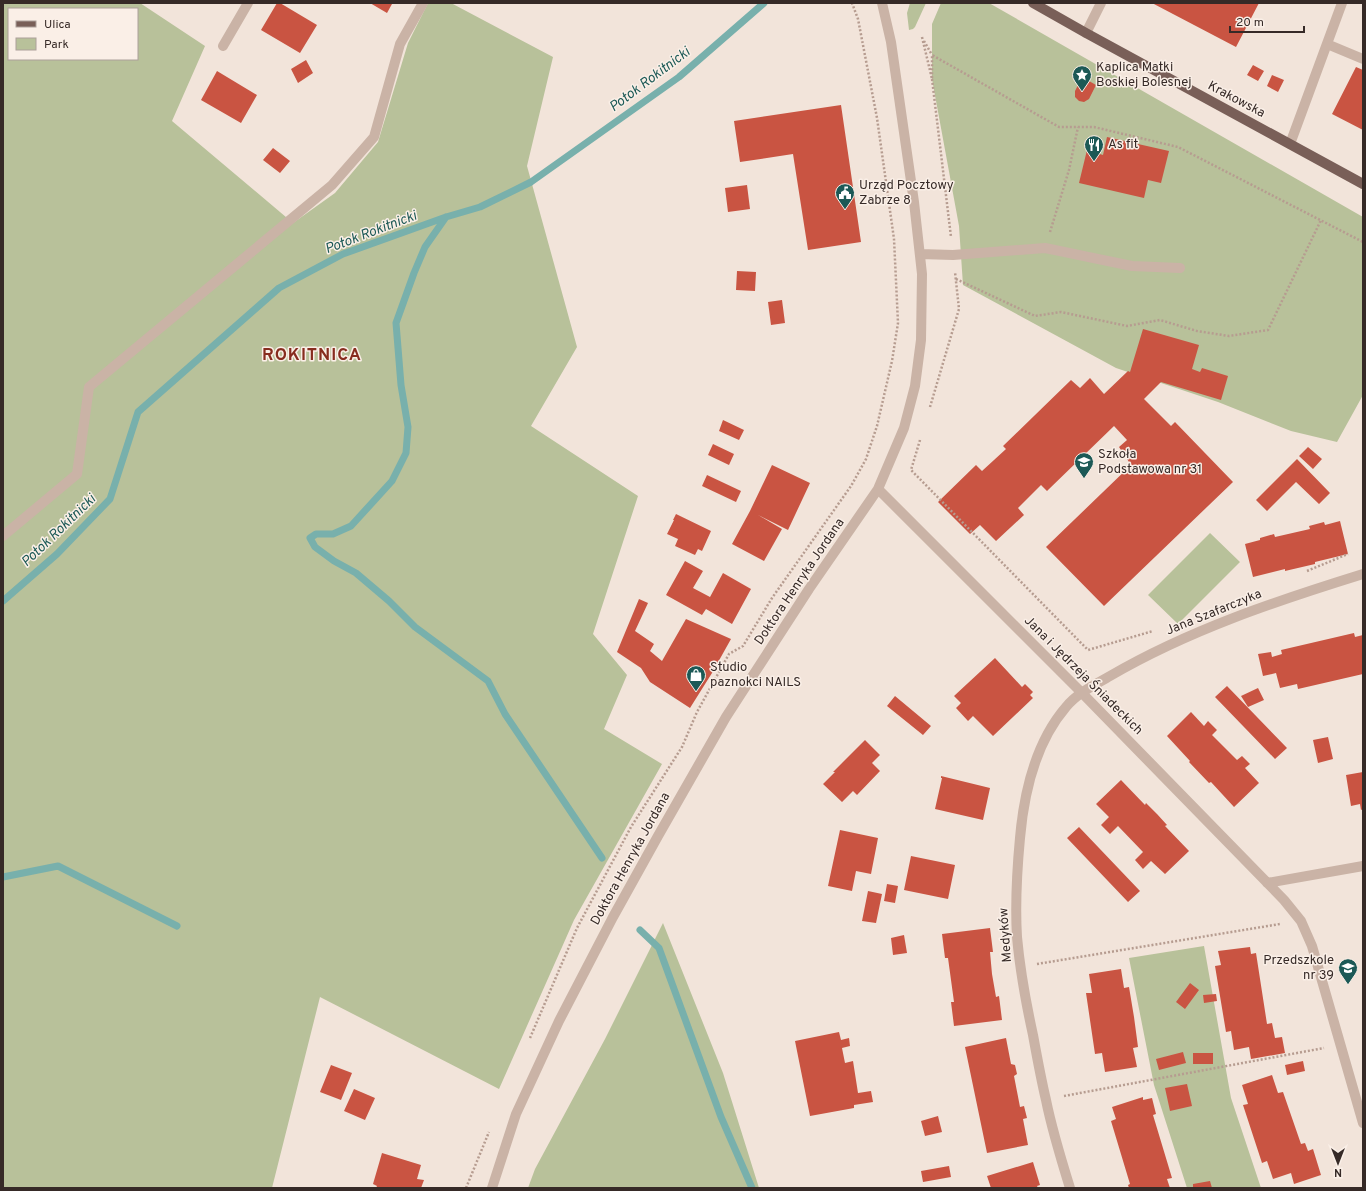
<svg xmlns="http://www.w3.org/2000/svg" width="1366" height="1191" viewBox="0 0 1366 1191" font-family="Overpass,sans-serif">
	<style>
		.green { fill: #b8c19a; fill-rule: evenodd }
		.lines { fill: none; stroke-linecap: round; stroke-linejoin: round }
		.stream { stroke: #78b0ac; stroke-width: 7 }
		.building { fill: #c95442 }
		.path { stroke: #b69c90; stroke-width: 2.5; stroke-dasharray: 2 2; stroke-linecap: butt }
		.minor { stroke: #cab3a6; stroke-width: 10 }
		.major { stroke: #795f58; stroke-width: 10 }
		.labels { text-anchor: middle; dominant-baseline: central; stroke-width: 3; stroke-linejoin: round; paint-order: stroke }
		.poi-label { font-size: 13px; fill: #362a27; stroke: #faefe7; text-anchor: start }
		.street-label { font-size: 13px; fill: #362a27; stroke: #faefe7 }
		.water-label { font-size: 14px; font-style: italic; fill: #1c5956; stroke: #faefe7 }
		.district-label { font-size: 17px; font-weight: bold; letter-spacing: 1px; fill: #872c1e; stroke: #faefe7 }
	</style>
	<rect width="100%" height="100%" fill="#f2e4da"/>
	<path class="green" d="M3 3H140L205 46 172 121 293 223 335 193 378 142 408 43 428 3H451L553 57 527 166 577 347 531 426 638 496 593 634 627 675 604 729 662 764 574 920 499 1089 320 997 272 1188H3ZM9 9H137V59H9Z
		M910 3H926L915 27 913 29 909 30 907 13Z
		M941 3H989L1363 217V395L1337 442 1291 431 1218 402 1116 368 963 285 959 226 932 79V24Z
		M1210 533 1240 562 1178 624 1148 595Z
		M663 923 723 1073 759 1188H528L535 1169 605 1039Z
		M1204 946 1231 1098 1261 1188H1187L1154 1085 1129 958Z"/>
	<g class="lines">
		<path class="stream" d="M446 217 425 247 414 273 396 323 401 385 408 427 406 453 392 481 351 526 333 534H316L310 538 315 547 334 561 356 573 389 601 415 627 488 681 505 714 602 858
			M3 601 57 554 110 499 138 412 279 288 343 254 446 217 480 207 531 182 679 77 764 3
			M3 877 58 866 177 926
			M640 930 659 948 721 1117 752 1188"/>
	</g>
	<path class="building" d="M277 3H280L317 25 300 53 261 30Z
		M370 3H390L392 4 387 13Z
		M1152 3H1259L1236 47Z
		M306 60 313 73 298 83 291 69Z
		M1253 65 1264 71 1258 81 1247 75Z
		M1356 67 1363 70V130L1332 114Z
		M217 71 257 95 241 123 201 100Z
		M1272 75 1284 80 1278 92 1267 86Z
		M1082 77 1096 85 1089 99 1084 102 1079 101 1075 97V91Z
		M841 105 861 242 808 250 793 154 740 162 734 121Z
		M1107 137 1169 151 1161 183 1148 180 1144 198 1079 183 1087 150 1103 155Z
		M273 148 290 161 280 173 263 160Z
		M747 185 750 209 728 212 725 188Z
		M737 271 756 272 755 291 736 290Z
		M782 300 785 323 771 325 768 302Z
		M1143 329 1199 345 1192 369 1200 372 1202 368 1228 376 1221 400 1161 382 1144 399 1171 426 1175 422 1233 482 1104 606 1046 547 1131 465 1119 447 1127 440 1114 426 1047 491 1041 485 1018 508 1024 515 996 541 980 525 970 534 938 502 976 465 982 471 1006 449 1003 446 1071 380 1080 388 1090 378 1104 394 1128 371 1130 372Z
		M723 420 744 430 739 440 719 431Z
		M713 444 734 454 729 465 708 455Z
		M1308 447 1322 459 1313 469 1299 456Z
		M1297 459 1330 493 1319 504 1296 482 1267 511 1256 500Z
		M772 465 810 483 788 530 758 515 782 529 764 561 732 544 750 511Z
		M707 475 741 491 736 502 702 486Z
		M676 514 711 531 702 551 698 549 695 555 675 546 678 539 667 534 674 520H673Z
		M1340 521 1348 554 1315 562V564L1285 571V569L1253 577 1245 544 1260 540V538L1274 534 1275 537 1310 529 1309 526 1324 522 1325 525Z
		M685 561 703 571 693 588 710 597 723 573 751 589 732 624 706 609 702 615 666 595Z
		M639 599 648 603 635 631 654 644 650 651 662 661 686 619 731 639 712 673 690 708 650 682 641 668 617 652Z
		M1354 633 1355 637 1363 635V674L1298 689 1297 684 1280 688 1276 673 1263 676 1258 654 1271 652 1272 657 1282 654 1281 650Z
		M995 658 1022 687 1025 684 1033 692 1030 695 1033 698 993 736 973 716 968 721 956 708 961 703 954 696Z
		M1227 686 1287 748 1275 759 1215 697Z
		M1258 688 1264 700 1248 707 1241 696Z
		M895 696 931 726 923 735 887 706Z
		M1191 712 1204 726 1208 721 1217 730 1212 735 1237 760 1242 756 1250 764 1245 768 1259 783 1234 807 1211 782 1209 783 1189 762 1190 761 1167 736Z
		M1328 737 1333 759 1318 763 1313 740Z
		M865 740 880 755 872 763 880 771 857 795 853 791 842 802 823 784 835 772H833Z
		M1363 772V809L1361 810 1360 804 1351 806 1346 775Z
		M941 776 990 788 983 820 935 809 942 778H941Z
		M1121 780 1145 805 1146 803 1157 814 1167 825 1165 826 1189 851 1165 874 1151 861 1143 869 1135 860 1143 852 1118 826 1110 834 1101 825 1109 817 1096 804Z
		M1079 827 1140 891 1128 902 1067 838Z
		M840 830 878 838 871 874 856 871 852 891 828 886Z
		M911 856 955 865 948 899 904 890Z
		M887 884 898 886 895 903 884 901Z
		M868 891 882 894 876 923 862 921Z
		M990 928 993 952H990L992 974 996 997 999 996 1002 1020 954 1026 951 1002H954L948 958H945L942 934Z
		M904 935 907 953 893 955 891 938Z
		M1250 947 1251 954 1256 953 1267 1024 1272 1023 1275 1038 1282 1037 1285 1053 1251 1059 1249 1047 1234 1050 1231 1031 1226 1032 1215 966 1221 965 1218 951Z
		M1121 969 1124 988 1129 987 1134 1017 1138 1047 1133 1048 1137 1067 1105 1072 1102 1053 1095 1054 1086 993H1092L1089 974Z
		M1190 983 1199 990 1185 1009 1176 1002Z
		M1216 994 1217 1001 1204 1003 1203 995Z
		M839 1032 841 1040 849 1038 850 1046 842 1048 845 1063 853 1061 858 1093 871 1091 873 1102 854 1105V1108L810 1116 795 1041Z
		M1006 1038 1011 1064 1015 1065 1017 1074 1014 1076 1020 1107 1024 1106 1027 1118 1023 1119 1028 1145 987 1153 965 1047Z
		M1183 1052 1186 1063 1159 1070 1156 1059Z
		M1193 1053H1213V1064H1193Z
		M1303 1061 1305 1071 1287 1075 1285 1065Z
		M331 1065 352 1073 341 1100 320 1092Z
		M1272 1075 1278 1093 1283 1092 1301 1144 1305 1143 1308 1151 1313 1149 1321 1175 1294 1184 1291 1173 1273 1179 1267 1161 1262 1163 1243 1105 1248 1104 1242 1085Z
		M1187 1084 1192 1106 1170 1111 1165 1088Z
		M354 1089 375 1098 365 1120 344 1111Z
		M1143 1097V1100L1152 1098 1156 1114 1153 1115 1172 1178 1167 1179 1170 1188H1129L1128 1185 1130 1184 1111 1121 1116 1119 1112 1107Z
		M938 1116 942 1132 925 1136 921 1121Z
		M382 1153 421 1165 417 1179 424 1180 421 1188H376L377 1186 373 1184Z
		M1033 1162 1040 1185 1037 1186 1038 1188H991L987 1176Z
		M949 1166 951 1177 923 1182 921 1171Z
		M1210 1181 1212 1188H1193V1184Z"/>
	<g class="lines">
		<path class="path" d="M922 37 932 79V55L1059 127H1094L1178 147 1363 242
			M924 41 932 55
			M932 79 951 237
			M1050 232 1069 170 1078 127
			M956 279 1035 316 1061 312 1127 326 1160 320 1197 331 1229 336 1268 330 1321 220
			M930 407 959 309 955 272
			M920 440 911 470 1088 650 1153 631
			M1307 571 1348 554
			M1037 964 1280 924
			M530 1038 577 928 631 827 682 747 697 712 729 654 743 646 772 598 851 486 866 459 877 426 892 361 898 323 894 239 877 118 858 19 852 3
			M1064 1096 1324 1048
			M466 1188 489 1132"/>
		<path class="minor" d="M1086 33 1101 3
			M1327 44 1363 59
			M223 46 248 3
			M1290 144 1342 3
			M920 254 953 255 1045 248 1132 266 1180 268
			M878 489 1082 693 1284 900 1301 921 1312 946 1363 1123
			M3 536 77 474 89 387 332 185 374 137 400 44 423 3
			M1267 883 1363 866
			M492 1188 516 1114 559 1021 613 917 658 836 726 717 809 589 878 489 904 428 915 386 921 340 922 274 914 202 891 42 882 3
			M1070 1188C1061 1159 1052 1130 1046 1100 1041 1079 1037 1057 1033 1035 1026 1003 1020 970 1017 937 1015 904 1017 870 1020 838 1024 792 1035 743 1066 707 1077 693 1095 685 1110 676 1189 630 1276 601 1363 574"/>
		<path class="major" d="M1033 3 1086 33 1363 184"/>
	</g>
	<defs>
		<g id="sight-pin" transform="scale(1)"><path d="M0 17L-7.5 6A9.5 9.5 0 1 1 7.5 6Z" fill="#1c5956" stroke="#faefe7"/><path d="M0-6L1.8-2.2L6-1.7L2.9 1.2L3.7 5.4L0 3.3L-3.7 5.4L-2.9 1.2L-6-1.7L-1.8-2.2Z" fill="#fff"/></g>
		<g id="restaurant-pin" transform="scale(1)"><path d="M0 17L-7.5 6A9.5 9.5 0 1 1 7.5 6Z" fill="#1c5956" stroke="#faefe7"/><path d="M-5-6h1v4h1v-4h1v4h1v-4h1v5L-1.5 .5V6h-2V.5L-5-1ZM5-6V6H3V1.5H1.5Q1.5-4 5-6Z" fill="#fff"/></g>
		<g id="civic-pin" transform="scale(1)"><path d="M0 17L-7.5 6A9.5 9.5 0 1 1 7.5 6Z" fill="#1c5956" stroke="#faefe7"/><path d="M-.6-6.5H3V-4.5H.6V-3L4-1V1h2V6H-6V1h2V-1L-.6-3ZM-1.2 2.5V6h2.4V2.5Z" fill="#fff"/></g>
		<g id="school-pin" transform="scale(1)"><path d="M0 17L-7.5 6A9.5 9.5 0 1 1 7.5 6Z" fill="#1c5956" stroke="#faefe7"/><path d="M0-5L7-2L0 1L-7-2ZM-4 1L0 2.5L4 1V4Q0 6-4 4Z" fill="#fff"/></g>
		<g id="shop-pin" transform="scale(1)"><path d="M0 17L-7.5 6A9.5 9.5 0 1 1 7.5 6Z" fill="#1c5956" stroke="#faefe7"/><path d="M-5-2.5h2.3a2.7 3.5 0 0 1 5.4 0H5L5.5 6h-11ZM-1.5-2.5h3a1.5 2.3 0 0 0-3 0Z" fill="#fff"/></g>
	</defs>
	<g fill-rule="evenodd">
		<use href="#sight-pin" x="1082" y="75"/>
		<use href="#restaurant-pin" x="1094" y="145"/>
		<use href="#civic-pin" x="845" y="193"/>
		<use href="#school-pin" x="1084" y="462"/>
		<use href="#shop-pin" x="696" y="675"/>
		<use href="#school-pin" x="1348" y="968"/>
	</g>
	<g class="labels">
		<g class="poi-label">
			<text x="1096" y="68">Kaplica Matki<tspan x="1096" dy="15">Boskiej Bolesnej</tspan></text>
			<text x="1108" y="145">As fit</text>
			<text x="859" y="186">Urząd Pocztowy<tspan x="859" dy="15">Zabrze 8</tspan></text>
			<text x="1098" y="455">Szkoła<tspan x="1098" dy="15">Podstawowa nr 31</tspan></text>
			<text x="710" y="668">Studio<tspan x="710" dy="15">paznokci NAILS</tspan></text>
			<text x="1334" y="961" text-anchor="end">Przedszkole<tspan x="1334" dy="15">nr 39</tspan></text>
		</g>
		<g class="street-label">
			<text transform="translate(1236 100) rotate(28)">Krakowska</text>
			<text transform="translate(800 582) rotate(-56)">Doktora Henryka Jordana</text>
			<text transform="translate(1214 613) rotate(-22)">Jana Szafarczyka</text>
			<text transform="translate(1083 676) rotate(45)">Jana i Jędrzeja Śniadeckich</text>
			<text transform="translate(631 859) rotate(-61)">Doktora Henryka Jordana</text>
			<text transform="translate(1006 935) rotate(-94)">Medyków</text>
		</g>
		<g class="water-label">
			<text transform="translate(650 80) rotate(-37)">Potok Rokitnicki</text>
			<text transform="translate(371 233) rotate(-21)">Potok Rokitnicki</text>
			<text transform="translate(59 531) rotate(-44)">Potok Rokitnicki</text>
		</g>
		<g class="district-label">
			<text x="312" y="356">ROKITNICA</text>
		</g>
	</g>
	<rect width="1366" height="1191" fill="none" stroke="#362a27" stroke-width="8"/>
	<rect x="8" y="8" width="130" height="52" fill="#faefe7" stroke="#aca09a"/>
	<rect x="16" y="21" width="20" height="6" fill="#795f58" stroke="#aca09a"/>
	<text x="44" y="28" font-size="12" fill="#362a27">Ulica</text>
	<rect x="16" y="38" width="20" height="12" fill="#b8c19a" stroke="#aca09a"/>
	<text x="44" y="48" font-size="12" fill="#362a27">Park</text>
	<g transform="translate(1338 1163) rotate(180)" stroke="#faefe7" stroke-width="3" paint-order="stroke">
	<path d="M0-3L7 15L0 10L-7 15Z" fill="#362a27"/>
	<text y="-6" font-size="11" font-weight="bold" text-anchor="middle" fill="#362a27">N</text>
	</g>
	<path d="M1230 26v6h74v-6" fill="none" stroke="#362a27" stroke-width="2"/>
	<text x="1236" y="26" font-size="12" fill="#362a27" stroke="#faefe7" stroke-width="3" paint-order="stroke">20 m</text>
</svg>
